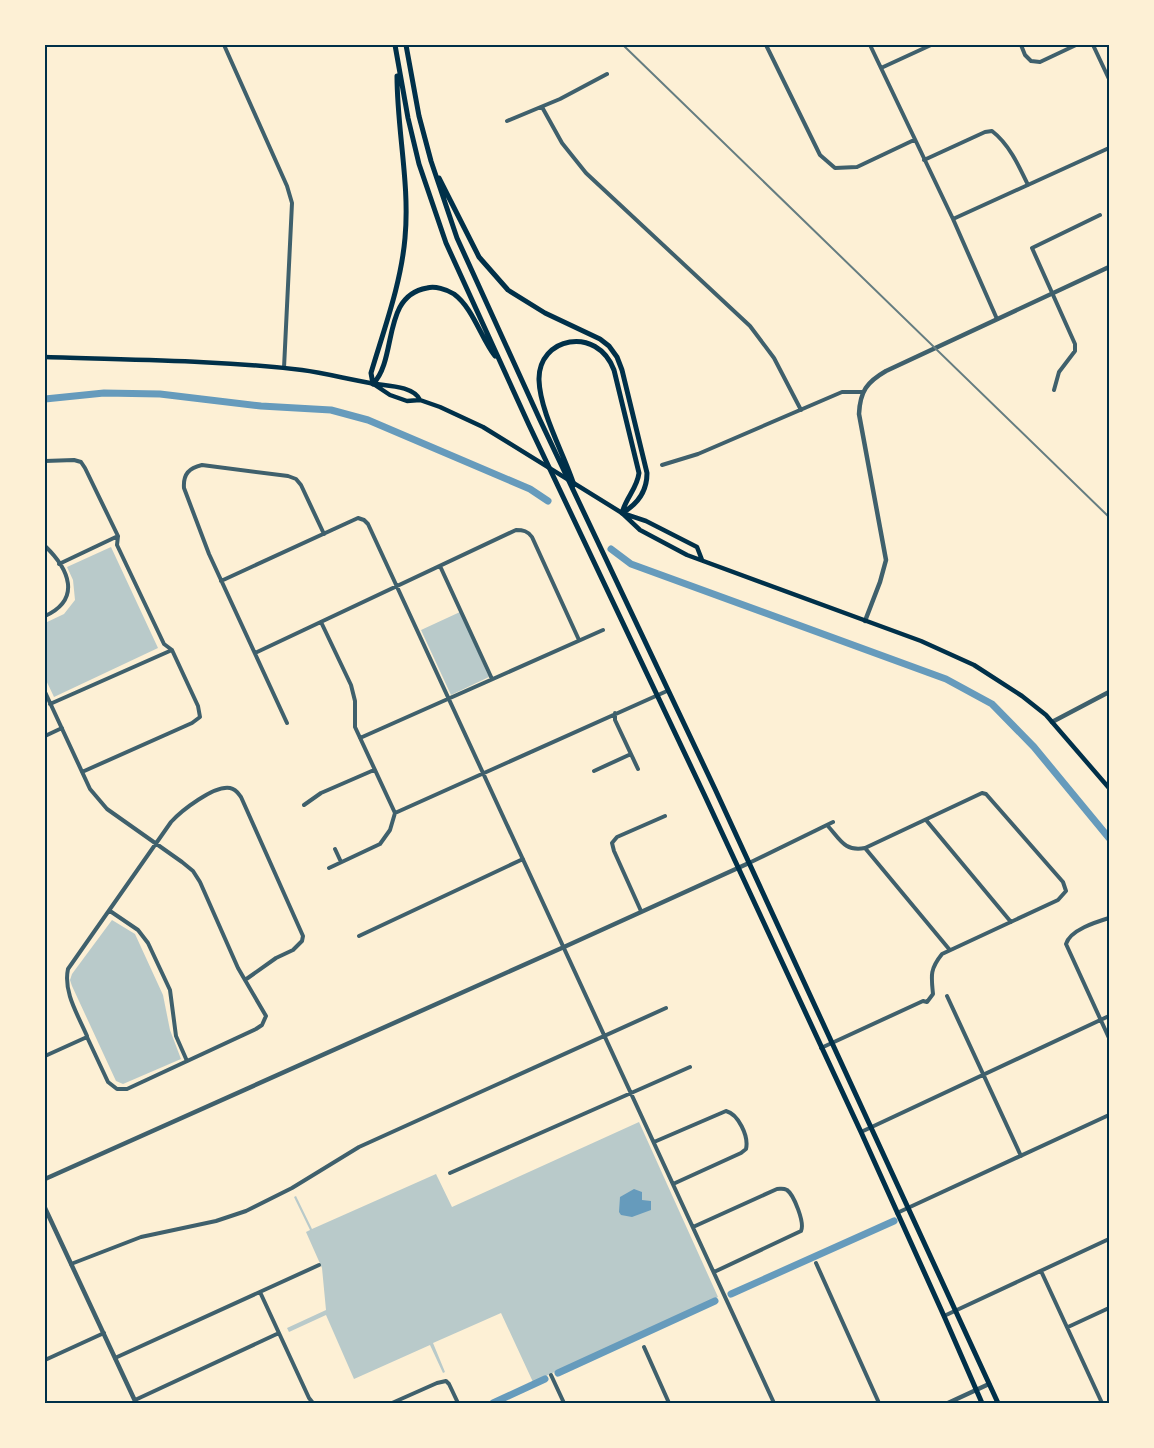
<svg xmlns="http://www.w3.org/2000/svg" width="1154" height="1448" viewBox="0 0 1154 1448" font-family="'Archivo Narrow',sans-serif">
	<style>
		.green { fill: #b9caca }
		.water { fill: #669bbc }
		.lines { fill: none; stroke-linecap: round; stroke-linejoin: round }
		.canal { stroke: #669bbc; stroke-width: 7 }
		.minor { stroke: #3f606c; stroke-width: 4 }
		.tertiary { stroke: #3f606c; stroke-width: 4.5 }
		.secondary { stroke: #003049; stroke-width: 4.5 }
		.primary { stroke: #003049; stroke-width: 5 }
		.rail { stroke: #657d81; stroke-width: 2 }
		.neatline { fill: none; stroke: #003049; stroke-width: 2 }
	</style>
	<rect width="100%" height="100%" fill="#fdf0d5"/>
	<path class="green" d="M111 547 158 648 54 697 45 678V623L64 614 75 600 73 580 67 567Z
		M460 612 489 677 451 695 421 630Z
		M112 920 135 934 163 995 170 1030 181 1059 123 1084 116 1081 72 986 70 980 72 974Z
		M639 1122 718 1297 533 1382 501 1313 433 1343 445 1372 443 1373 430 1345 354 1379 326 1315 289 1332 287 1328 326 1310 322 1268 306 1232 310 1230 294 1197 296 1196 312 1229 436 1174 452 1207Z"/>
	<path class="water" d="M634 1189 642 1192V1200L651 1201V1210L632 1217 621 1215 619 1212 620 1197Z"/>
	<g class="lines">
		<path class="canal" d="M45 399 104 393 160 394 261 406 331 410 368 420 530 489 548 501
			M611 549 631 564 946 679 992 704 1034 747 1109 838
			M731 1294 894 1221
			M558 1373 715 1301
			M493 1403 545 1379"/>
		<path class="minor" d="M224 45 287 186 292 203 284 368
			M766 45 820 155 835 168 857 167 914 140
			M870 45 953 219 997 319
			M1021 45 1025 55 1031 61 1040 62 1076 45
			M1093 45 1109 79
			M881 68 931 45
			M542 107 562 143 586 173 750 326 774 358 801 410
			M507 121 560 99 607 74
			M924 160 985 132 992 131C1009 144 1019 166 1028 185
			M953 219 1109 148
			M1054 390 1059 372 1075 351V344L1032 248 1100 215
			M45 461 74 460 81 462 85 468 118 536 117 545 164 644 172 650 198 706 200 717 192 723 82 772
			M662 465 698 454 842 392H863
			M45 546C69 569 82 599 45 616
			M59 564 118 536
			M440 566 492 679
			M221 581 358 518 364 520 368 524 774 1403
			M321 622 351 685 355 701V727L395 813
			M255 653 516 530C523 530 528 531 532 537L579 640
			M45 692 90 789 107 809 182 862 193 871 200 882 238 968 266 1016 262 1025 256 1029 127 1089H117L108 1082 87 1037 45 1056
			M50 704 172 650
			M615 713V720L638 769
			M287 723 209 554 184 488C183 474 189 468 202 465L288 476 296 479 301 485 324 534
			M45 736 62 728
			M360 738 603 630
			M594 771 631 754
			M304 805 321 793 374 770
			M395 813 667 691
			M926 820 1011 922
			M827 825C840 839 844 852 865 848L949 949
			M335 849 341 862
			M749 863 833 822
			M329 868 380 844 390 830 395 813
			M110 911 138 930 148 943 170 990 176 1036 187 1061
			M641 911 614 851 612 843 617 837 665 816
			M1109 918C1096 922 1070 930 1066 944L1109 1038
			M359 936 523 859
			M947 996 1021 1156
			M87 1036C78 1015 63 992 68 969L171 822C181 811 214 785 230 788 236 789 238 793 241 797L303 936 302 941 293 950 276 958 245 980
			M821 1048 923 1001 927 1002 933 994C931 975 930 969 942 954L1058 900 1066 891 1063 882 986 794 982 793 865 848
			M861 1132 1109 1016
			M654 1142 726 1111C738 1114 749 1136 746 1149L741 1153 673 1184
			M450 1173 690 1067
			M897 1213 1109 1115
			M693 1227 777 1189C781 1189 783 1188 787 1190 794 1195 805 1223 801 1231L714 1272
			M816 1263 879 1403
			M71 1264 141 1237 216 1221 246 1211 292 1188 359 1147 666 1008
			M1041 1271 1102 1403
			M260 1292 309 1398 313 1403
			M944 1316 1109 1239
			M1068 1327 1109 1308
			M644 1347 669 1403
			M115 1358 319 1265
			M45 1360 104 1333
			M551 1375 564 1403
			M135 1400 279 1333
			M392 1403 437 1383 446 1381 449 1384 458 1403"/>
		<path class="tertiary" d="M865 621 880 582 886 560 859 414C860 391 867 382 886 371L1109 267
			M1052 722 1109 692
			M45 1179 564 947 749 863
			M45 1208 136 1403
			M948 1403 989 1384"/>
		<path class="secondary" d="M45 357C131 360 217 360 302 370 325 373 347 379 370 383 384 386 413 385 420 400
			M375 385 390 395 407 401 420 400 440 407 483 427 622 513 646 521 697 547 702 560
			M622 513 640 530 687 555 921 641 974 665 1022 696 1046 715 1109 788"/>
		<path class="primary" d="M395 45 408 118 419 164 446 243 529 425 704 794 861 1132 944 1316 982 1403
			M406 45 419 116 431 161 457 238 540 420 715 789 998 1403
			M439 178 479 257 508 290 545 313 600 339 609 346 617 357 622 370 647 473C647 491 638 504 622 513
			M373 384 371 373C384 329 401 284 405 238 410 184 397 130 397 76
			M373 384C398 358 381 296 427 288 435 286 446 289 454 294 473 308 481 338 495 356
			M574 485C564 454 540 412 539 380 538 337 597 325 614 370L639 473C637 489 626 497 622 513"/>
		<path class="rail" d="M623 45 1109 517"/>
	</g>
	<rect width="1154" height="1448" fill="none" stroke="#fdf0d5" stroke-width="93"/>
	<rect x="46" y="46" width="1062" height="1356" class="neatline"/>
</svg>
